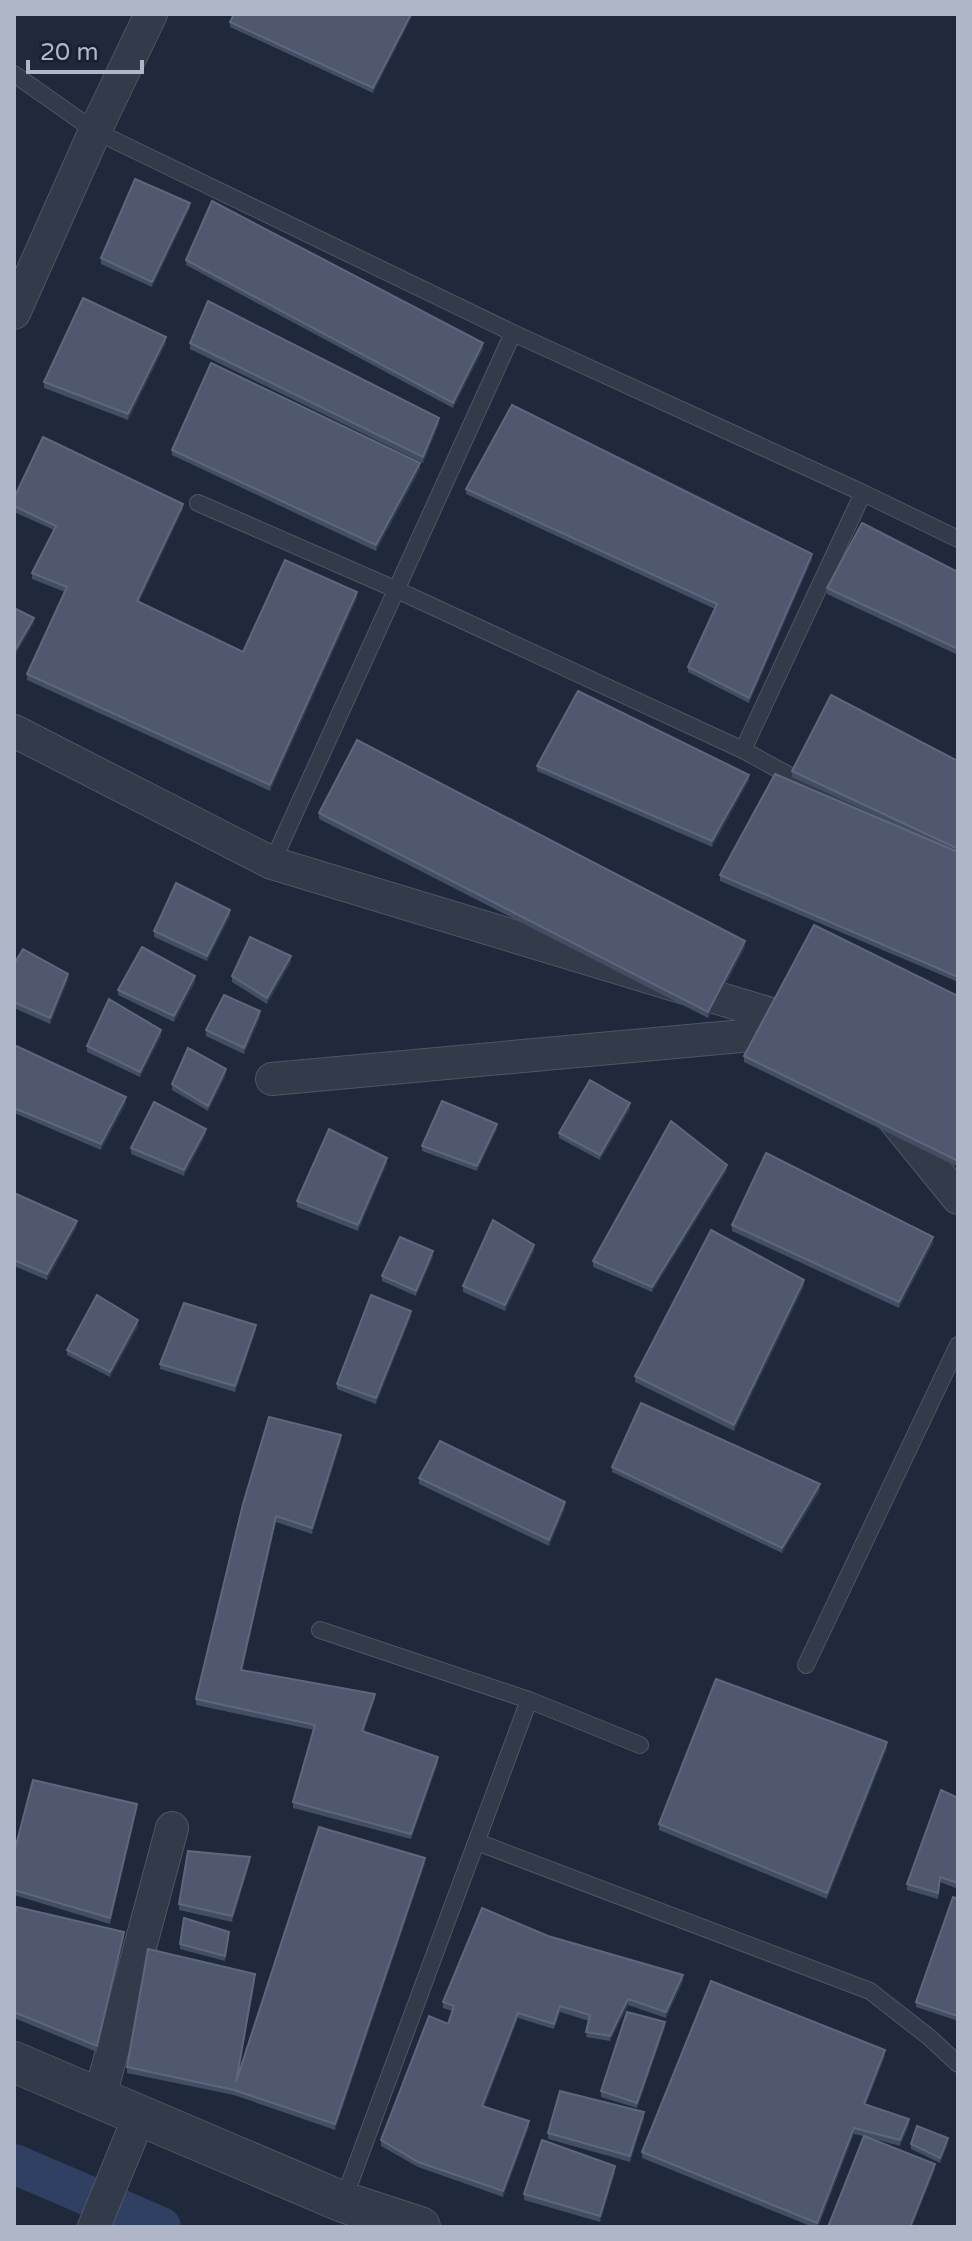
<svg xmlns="http://www.w3.org/2000/svg" width="972" height="2241" viewBox="0 0 972 2241" font-family="'Varela Round',sans-serif">
	<style>
		.lines { fill: none; stroke-linecap: round; stroke-linejoin: round }
		.canal { stroke: #2f4062; stroke-width: 40 }
		.service-casing { stroke: #4e5666; stroke-width: 18 }
		.minor-casing { stroke: #4e5666; stroke-width: 34 }
		.tertiary-casing { stroke: #4e5666; stroke-width: 42 }
		.service { stroke: #333b4b; stroke-width: 16 }
		.minor { stroke: #333b4b; stroke-width: 32 }
		.tertiary { stroke: #333b4b; stroke-width: 40 }
		.wall { fill: #434d64 }
		.shaded-wall { fill: #303a4f }
		.building { fill: #4f586e; stroke: #5e677c; stroke-width: 2 }
	</style>
	<rect width="100%" height="100%" fill="#1f293b"/>
	<g class="lines">
		<path class="canal" d="M14 2164 161 2227"/>
		<g class="service-casing">
			<path id="service" d="M14 74 95 131 513 333 863 493 958 539
				M198 503 397 590 743 750 792 777 901 828
				M743 750 863 493
				M272 863 513 333
				M320 1630 529 1700 640 1745
				M806 1665 958 1345
				M477 1842 870 1991 929 2037 958 2064
				M343 2201 529 1700"/>
		</g>
		<g class="minor-casing">
			<path id="minor" d="M14 313 95 131 151 14
				M14 731 272 863 807 1025
				M272 1079 797 1031
				M889 1113 958 1198
				M99 2100 172 1828
				M94 2227 139 2117"/>
		</g>
		<g class="tertiary-casing">
			<path id="tertiary" d="M14 2062 343 2202 420 2227"/>
		</g>
		<use href="#service" class="service"/>
		<use href="#minor" class="minor"/>
		<use href="#tertiary" class="tertiary"/>
	</g>
	<path class="wall" d="M413 14 373 93 230 27V22Z
		M190 208 152 287 101 264V258Z
		M186 260 483 349 453 408 186 265Z
		M166 343 128 420 44 388V382Z
		M190 343 439 423 423 463 190 349Z
		M172 450 420 469 376 551 172 455Z
		M466 489 812 559 749 703 688 672V667L715 609 466 494Z
		M14 498 183 509 139 602 243 652 357 598 270 791 27 680V674L65 592 32 579V573L54 530 14 512Z
		M958 572V655L827 594V588Z
		M958 761V982L720 881V875L894 824 792 777V771Z
		M537 766 749 780 712 847 537 771Z
		M319 813 745 947 708 1018 319 819Z
		M230 916 207 961 154 937V931Z
		M291 962 267 1004 232 982V976Z
		M14 964 68 980 50 1024 14 1008Z
		M195 982 174 1022 118 995V990Z
		M958 996V1167L744 1062V1056Z
		M260 1017 244 1054 206 1036V1030Z
		M161 1036 140 1077 87 1052V1046Z
		M14 1045 126 1103 101 1150 14 1113Z
		M226 1075 208 1111 172 1090V1084Z
		M630 1109 600 1160 559 1138V1133Z
		M497 1129 477 1171 422 1151V1146Z
		M206 1134 184 1176 131 1154V1148Z
		M387 1163 358 1231 297 1207V1201Z
		M727 1170 652 1292 593 1267V1261Z
		M14 1193 77 1226 47 1280 14 1266Z
		M732 1225 933 1243 899 1308 732 1231Z
		M534 1251 505 1311 463 1292V1286Z
		M433 1257 416 1296 382 1281V1276Z
		M804 1286 734 1431 635 1382V1376Z
		M411 1316 376 1404 337 1389V1384Z
		M138 1326 110 1377 67 1355V1350Z
		M256 1330 235 1392 160 1369V1364Z
		M341 1441 312 1534 276 1522 242 1670 375 1699 364 1731 438 1763 411 1839 293 1808V1802L314 1730 196 1705V1699L243 1504Z
		M612 1467 820 1490 782 1553 612 1472Z
		M419 1478 565 1508 549 1546 419 1484Z
		M887 1748 827 1899 659 1830V1824Z
		M958 1798V1889L940 1882 938 1899 907 1890V1884Z
		M137 1809 110 1924 14 1895V1853Z
		M250 1862 232 1922 179 1910V1904Z
		M425 1863 335 2130 234 2095 127 2073V2067L255 1980 238 2076Z
		M958 1899V2021L916 2007V2002Z
		M14 1915 124 1938 97 2052 14 2018Z
		M548 1936 683 1981 666 2018 628 2005 610 2041 586 2037 589 2021 560 2012 554 2029 518 2018 484 2107 529 2127 503 2197 418 2167 381 2146V2140L448 2024 452 2011 443 2008V2002Z
		M229 1938 225 1961 180 1949V1944Z
		M665 2027 637 2108 601 2097V2091Z
		M885 2056 866 2104 909 2125 900 2146 867 2137 935 2170 863 2136 854 2134 818 2227H813L642 2158V2152Z
		M644 2118 630 2162 548 2139V2133Z
		M911 2144H948L940 2163 911 2149Z
		M615 2172 600 2222 524 2200V2194Z"/>
	<path class="shaded-wall" d="M411 14H413L373 93V88Z
		M190 203V208L152 287V282Z
		M166 337V343L128 420V414Z
		M483 343V349L453 408V403Z
		M439 418V423L423 463V457Z
		M420 463V469L376 551V545Z
		M183 504V509L137 606V601Z
		M812 554V559L749 703V698Z
		M357 592V598L270 791V785Z
		M34 618V623L14 658V652Z
		M749 775V780L712 847V841Z
		M230 910V916L207 961V956Z
		M745 941V947L708 1018V1012Z
		M291 956V962L267 1004V998Z
		M68 974V980L50 1024V1018Z
		M195 976V982L174 1022V1016Z
		M260 1011V1017L244 1054V1048Z
		M161 1030V1036L140 1077V1072Z
		M226 1069V1075L208 1111V1106Z
		M126 1097V1103L101 1150V1144Z
		M630 1103V1109L600 1160V1155Z
		M497 1124V1129L477 1171V1166Z
		M206 1129V1134L184 1176V1170Z
		M387 1158V1163L358 1231V1225Z
		M727 1165V1170L652 1292V1287Z
		M77 1221V1226L47 1280V1274Z
		M933 1237V1243L899 1308V1302Z
		M534 1245V1251L505 1311V1305Z
		M433 1251V1257L416 1296V1291Z
		M804 1280V1286L734 1431V1425Z
		M411 1311V1316L376 1404V1398Z
		M138 1320V1326L110 1377V1372Z
		M256 1325V1330L235 1392V1386Z
		M341 1435V1441L312 1534V1528Z
		M820 1484V1490L782 1553V1548Z
		M565 1502V1508L549 1546V1540Z
		M276 1516V1522L241 1676V1670Z
		M375 1694V1699L362 1736V1731Z
		M887 1742V1748L827 1899V1893Z
		M438 1757V1763L411 1839V1834Z
		M137 1804V1809L110 1924V1918Z
		M250 1857V1862L232 1922V1916Z
		M425 1858V1863L335 2130V2124Z
		M124 1932V1938L97 2052V2046Z
		M255 1974V1980L236 2088V2082Z
		M683 1975V1981L666 2018V2012Z
		M628 1999V2005L610 2041V2036Z
		M560 2006V2012L554 2029V2024Z
		M518 2013V2018L482 2112V2106Z
		M665 2022V2027L637 2108V2103Z
		M885 2050V2056L864 2109V2104Z
		M644 2112V2118L630 2162V2156Z
		M909 2119V2125L900 2146V2140Z
		M529 2121V2127L503 2197V2191Z
		M854 2128V2134L817 2227V2223Z
		M948 2138V2144L940 2163V2158Z
		M935 2164V2170L912 2227H910Z
		M615 2166V2172L600 2222V2216Z"/>
	<path class="building" d="M234 14H411L373 88 230 22Z
		M135 179 190 203 152 282 101 258Z
		M212 201 483 343 453 403 186 260Z
		M83 298 166 337 128 414 44 382Z
		M208 301 439 418 423 457 190 343Z
		M211 363 420 463 376 545 172 450Z
		M512 405 812 554 749 698 688 667 717 604 466 489Z
		M43 437 183 504 137 601 243 652 285 560 357 592 270 785 27 674 67 587 32 573 56 526 14 506V498Z
		M862 523 958 572V649L827 588Z
		M14 608 34 618 14 652Z
		M578 691 749 775 712 841 537 766Z
		M831 695 958 761V849L792 771Z
		M357 740 745 941 708 1012 319 813Z
		M775 774 958 852V977L720 875Z
		M176 883 230 910 207 956 154 931Z
		M814 925 958 996V1161L744 1056Z
		M250 937 291 956 267 998 232 976Z
		M142 947 195 976 174 1016 118 990Z
		M23 949 68 974 50 1018 14 1002V964Z
		M224 995 260 1011 244 1048 206 1030Z
		M109 999 161 1030 140 1072 87 1046Z
		M14 1045 126 1097 101 1144 14 1108Z
		M188 1048 226 1069 208 1106 172 1084Z
		M590 1080 630 1103 600 1155 559 1133Z
		M442 1101 497 1124 477 1166 422 1146Z
		M154 1102 206 1129 184 1170 131 1148Z
		M671 1121 727 1165 652 1287 593 1261Z
		M329 1129 387 1158 358 1225 297 1201Z
		M766 1153 933 1237 899 1302 732 1225Z
		M14 1193 77 1221 47 1274 14 1260Z
		M493 1220 534 1245 505 1305 463 1286Z
		M711 1230 804 1280 734 1425 635 1376Z
		M400 1237 433 1251 416 1291 382 1276Z
		M97 1295 138 1320 110 1372 67 1350Z
		M371 1295 411 1311 376 1398 337 1384Z
		M184 1303 256 1325 235 1386 160 1364Z
		M641 1403 820 1484 782 1548 612 1467Z
		M269 1417 341 1435 312 1528 276 1516 241 1670 375 1694 362 1731 438 1757 411 1834 293 1802 315 1725 196 1699 243 1504Z
		M440 1441 565 1502 549 1540 419 1478Z
		M716 1679 887 1742 827 1893 659 1824Z
		M33 1780 137 1804 110 1918 14 1890V1853Z
		M941 1790 958 1798V1883L940 1877 938 1893 907 1884Z
		M319 1827 425 1858 335 2124 234 2090 127 2067 148 1949 255 1974 236 2082Z
		M188 1851 250 1857 232 1916 179 1904Z
		M953 1897 958 1899V2016L916 2002Z
		M17 1907 124 1932 97 2046 14 2012V1915Z
		M482 1908 548 1936 683 1975 666 2012 628 1999 610 2036 586 2032 590 2015 560 2006 554 2024 518 2013 482 2106 529 2121 503 2191 418 2162 381 2140 429 2016 448 2024 454 2006 443 2002Z
		M184 1918 229 1932 225 1956 180 1944Z
		M711 1981 885 2050 864 2104 909 2119 900 2140 854 2128 817 2223 642 2152Z
		M627 2012 665 2022 637 2103 601 2091Z
		M560 2091 644 2112 630 2156 548 2133Z
		M917 2126 948 2138 940 2158 911 2144Z
		M864 2136 935 2164 910 2227H828Z
		M542 2140 615 2166 600 2216 524 2194Z"/>
	<rect width="972" height="2241" fill="none" stroke="#aeb6c8" stroke-width="32"/>
	<path d="M28 60v12h114v-12" fill="none" stroke="#aeb6c8" stroke-width="4"/>
	<text x="40" y="60" font-size="24" fill="#aeb6c8" stroke="#192030" stroke-width="6" paint-order="stroke">20 m</text>
</svg>
